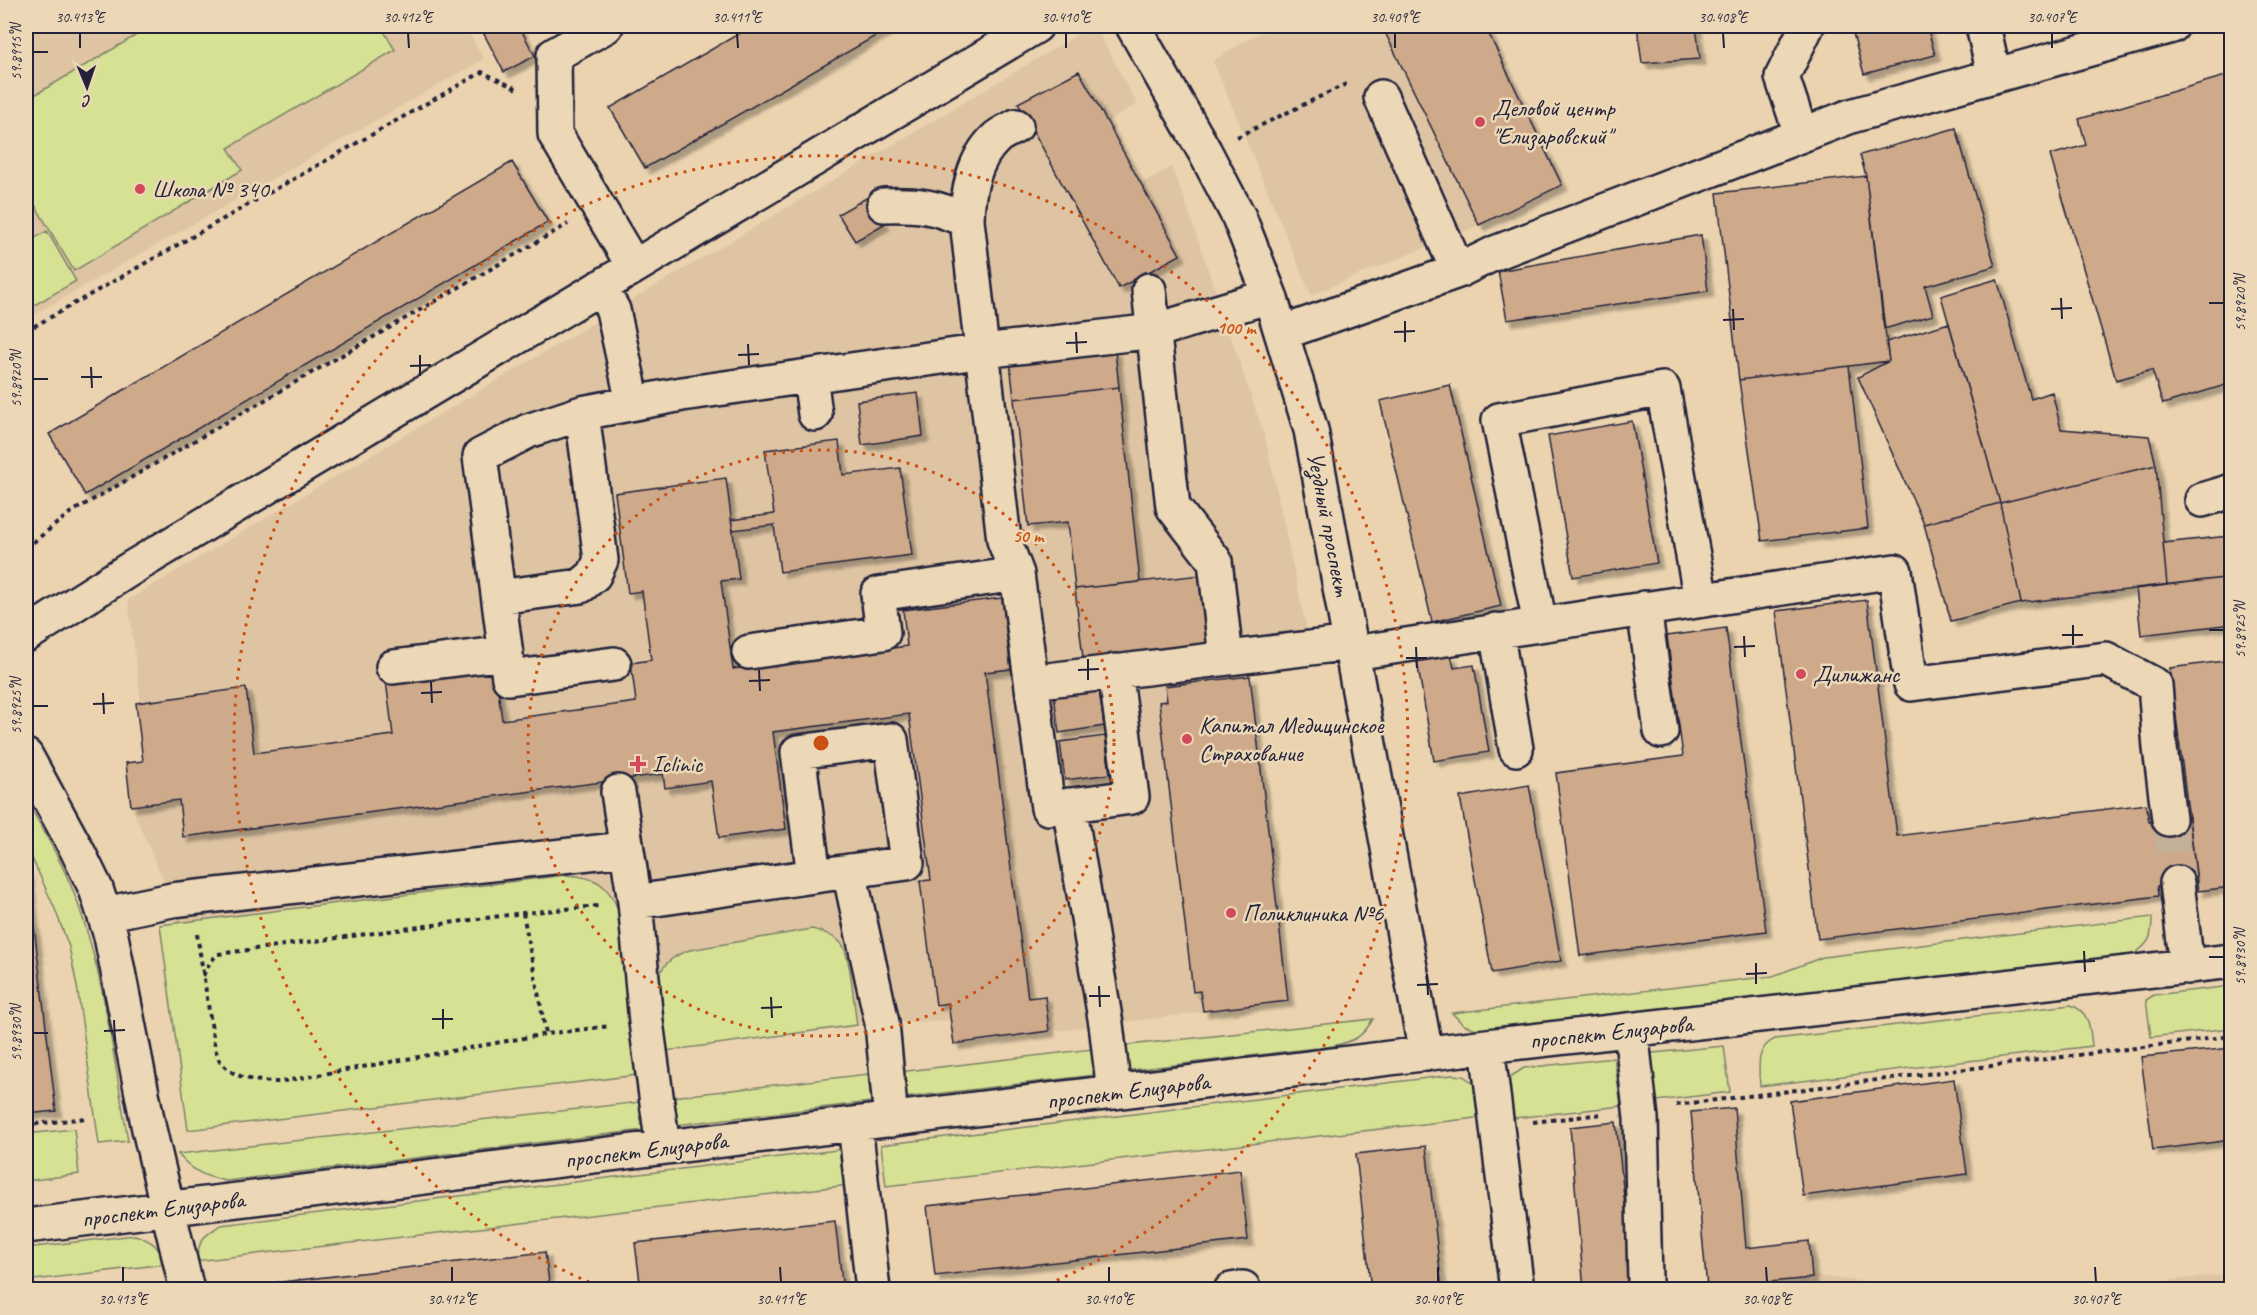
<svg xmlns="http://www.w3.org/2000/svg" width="2257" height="1315" viewBox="0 0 2257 1315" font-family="Caveat,sans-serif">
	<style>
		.built { fill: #dec4a2 }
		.green { fill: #d6e194; stroke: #7c8268; stroke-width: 1.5 }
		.building { fill: #ceaa8a; stroke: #22223b; stroke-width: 1.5; filter: url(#shadow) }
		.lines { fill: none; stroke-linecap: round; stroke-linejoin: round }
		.minor-tunnel { stroke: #c3b098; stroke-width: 33; stroke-dasharray: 33 16; stroke-linecap: butt }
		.minor-casing { stroke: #22223b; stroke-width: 38 }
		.path { stroke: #22223b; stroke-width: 4; stroke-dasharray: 4.5 4.5; stroke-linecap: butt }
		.minor { stroke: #ecd8b6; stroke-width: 33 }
		.ticks { fill: none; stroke: #22223b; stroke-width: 2 }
		.ring { fill: none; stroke: #ca5113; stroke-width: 3; stroke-dasharray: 3 6 }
		.poi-dot { fill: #d1495b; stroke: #ecd8b6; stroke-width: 2 }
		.labels { text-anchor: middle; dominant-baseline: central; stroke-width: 5; stroke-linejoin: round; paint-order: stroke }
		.poi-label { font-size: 24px; fill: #22223b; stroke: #ecd8b6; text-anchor: start }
		.street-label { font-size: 24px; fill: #22223b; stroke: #ecd8b6 }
		.centre { fill: #ca5113; stroke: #ecd8b6; stroke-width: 3 }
		.ring-label { font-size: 18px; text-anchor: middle; font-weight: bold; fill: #ca5113; stroke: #ecd8b6; stroke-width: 5; stroke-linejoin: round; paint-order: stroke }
		.neatline { fill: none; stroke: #22223b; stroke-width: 2 }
		.ticks-label { font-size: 15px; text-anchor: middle; fill: #22223b }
	</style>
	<defs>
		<filter id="shadow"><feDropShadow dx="5.5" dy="5.5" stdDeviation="1.5" flood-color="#0004"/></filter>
	</defs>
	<rect width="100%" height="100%" fill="#ebd3af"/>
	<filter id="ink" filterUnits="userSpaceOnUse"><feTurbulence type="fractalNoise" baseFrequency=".0167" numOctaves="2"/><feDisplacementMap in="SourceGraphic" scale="12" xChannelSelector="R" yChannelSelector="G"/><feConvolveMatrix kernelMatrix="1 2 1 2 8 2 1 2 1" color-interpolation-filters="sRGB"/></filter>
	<g filter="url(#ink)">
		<path class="built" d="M26 26H465L484 59 26 319Z
			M1092 26H1095L1137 104 1107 122 1141 184 1171 167 1184 198 1266 441 1307 631 1270 636 1272 653 1250 676 1288 1001 954 1044 950 1020 857 1025 665 1051 176 923 172 900 131 806 126 763 143 760 141 702 128 600Z
			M1270 26H1485L1562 185 1479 225 1311 295 1213 61Z
			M1805 1274 1839 1279 1948 1289 1785 1290Z
			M2231 1274V1289H2104L2108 1287Z"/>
		<path class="green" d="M152 26H381L395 50 228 148 242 170 74 271 26 190V100Z
			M47 231 76 281 26 310V243Z
			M26 799C44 832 64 865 77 901 105 978 114 1061 128 1141L99 1144 77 986 69 947 55 909 26 845Z
			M566 875C596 877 608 883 619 912L637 1075 188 1130 160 925Z
			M2152 917C2152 938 2150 943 2133 955L1480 1030 1464 1025 1452 1013 1773 976 1823 957Z
			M812 929C823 932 833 935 841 943 851 954 854 1008 857 1025L665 1051 657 977C666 962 674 955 690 950Z
			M2231 986V1028L2151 1037 2146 1000 2154 995Z
			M2071 1005C2090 1012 2090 1028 2092 1046L1760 1086C1759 1068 1755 1048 1775 1039Z
			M1373 1019C1362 1038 1354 1041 1333 1046L1123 1071 1120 1046Z
			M1724 1046 1730 1092 1648 1102 1643 1054Z
			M1092 1049 1095 1075 902 1098 899 1072Z
			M1614 1058 1621 1106 1505 1119 1507 1079 1524 1068Z
			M868 1074 871 1102 675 1125 672 1097Z
			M1452 1075 1463 1076 1475 1084 1484 1117 886 1186 881 1145Z
			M640 1102 643 1130 226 1181C205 1177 192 1171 178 1154Z
			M74 1129 79 1174 26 1181V1134Z
			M845 1149 849 1185 196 1261C199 1240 203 1236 221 1225Z
			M135 1235C154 1242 158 1245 165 1264L26 1281V1248Z"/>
		<path class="building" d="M495 26H519L535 56 504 72 483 32Z
			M752 26H893L645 168 610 108Z
			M1382 26H1485L1562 185 1479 225Z
			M1637 26H1696L1700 59 1642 63Z
			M1851 26H1927L1935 55 1864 74Z
			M1079 71 1180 255 1119 288 1018 103Z
			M2232 74V383L2163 404 2152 370 2116 380 2050 155 2086 145 2079 119Z
			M1956 128 1995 266 1925 286 1933 315 1884 329 1866 176 1860 155Z
			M512 162 548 222 85 495 49 434Z
			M1866 176 1889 361 1739 380 1717 193Z
			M868 197 884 224 855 241 838 214Z
			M1701 235 1708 291 1507 320 1498 271Z
			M1997 279 2031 399 2052 392 2061 429 2149 436 2156 465 2000 503 1941 296Z
			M1949 323 2000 503 1924 524 1858 377 1889 361 1886 342Z
			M1115 351 1119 387 1014 399 1010 362Z
			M1849 366 1868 528 1762 541 1739 380Z
			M1450 385 1501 606 1432 622 1380 401Z
			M1119 387 1140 582 1075 589 1068 522 1028 526 1014 399Z
			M918 393 923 436 862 445 857 401Z
			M1632 421 1657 563 1573 577 1548 436Z
			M839 441 843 475 900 468 912 555 780 572 774 525 733 530 731 520 774 514 765 450Z
			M2156 465 2167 585 2021 603 2000 503Z
			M726 478 739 579 721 581 733 669 907 646 903 610 1002 598 1011 669 985 672 1028 998 1045 996 1049 1031 954 1044 948 1003 936 1005 920 881 931 880 909 714 773 732 786 829 719 838 711 781 665 788 663 774 183 837 179 800 131 806 126 763 143 761 136 703 246 688 254 753 393 735 386 681 495 667 502 720 636 702 631 663 651 660 642 591 628 593 615 493Z
			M2000 503 2021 603 1951 621 1924 524Z
			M2232 527V577L2167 585 2163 543 2229 536 2228 528Z
			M1201 575 1209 644 1083 658 1075 589Z
			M2232 577V624L2141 635 2136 588Z
			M1867 600 1897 836 2146 804 2149 822 2189 817 2197 881 2157 886 2158 896 1818 939 1776 611Z
			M1726 628 1766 931 1580 956 1556 773 1683 756 1667 636Z
			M1451 655 1454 668 1474 665 1489 752 1434 761 1417 661Z
			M2232 660V887L2198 891 2170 668Z
			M1250 676 1288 1001 1203 1011 1200 991 1193 992 1159 702 1167 701 1165 686Z
			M1099 689 1104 726 1059 733 1054 695Z
			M1105 736 1110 774 1065 780 1060 742Z
			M1529 785 1561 961 1492 973 1460 797Z
			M26 871 28 876 56 1111 26 1114Z
			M2232 1048V1140L2153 1150 2141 1057Z
			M1954 1079 1967 1174 1803 1196 1790 1101Z
			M1734 1108 1746 1248 1809 1241 1812 1278 1707 1288 1691 1112Z
			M1616 1122 1634 1290H1584L1570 1127Z
			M1426 1146 1442 1290H1371L1356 1154Z
			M1240 1170 1248 1240 935 1276 927 1206Z
			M835 1221 843 1290H641L635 1243Z
			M545 1252 550 1290H274L273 1283Z"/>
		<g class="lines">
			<path class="minor-tunnel" d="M2169 819 2177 883"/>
			<g class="minor-casing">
				<path id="minor" d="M606 26 554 55 555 134 634 267
					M1133 26 1205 152 1239 217 1270 296 1311 430 1426 1054
					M1983 26 1994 75
					M1381 97 1458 271
					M1801 134 1782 77 1807 26
					M884 205C918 204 936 206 967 221
					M600 287 613 310 633 403
					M1149 290 1173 507 1215 561 1226 658
					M1282 333 1458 271 1495 253 1851 116 2172 26
					M810 376 815 414
					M2202 500 2232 491
					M1017 574 1048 808 1132 797 1115 671
					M499 597 581 586 594 575 601 560 582 413
					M1644 608 1661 731
					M1540 624 1499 420 1663 389 1701 600
					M1496 630 1516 749
					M26 635 130 569 1036 26
					M749 652 883 633 878 594 1017 574 1004 540 967 221C967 193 974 158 996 138 1001 133 1010 130 1016 126
					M1353 653 1895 571 1911 684 2106 659 2155 685 2160 748 2169 819
					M614 664 509 678 480 456 528 431 582 413 682 394 984 351 1154 331 1270 296
					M393 667 506 653
					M1032 682 1351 643
					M891 740 907 863 814 876 798 752Z
					M26 756 77 850 96 889 111 936 149 1129 187 1290
					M618 792 635 902 646 1022 663 1147
					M1069 805 1106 1024 1114 1092
					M849 871 882 1023 891 1120
					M2177 883 2187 967
					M635 902 814 876
					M105 914 172 900 625 849
					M1631 1031 1641 1118 1645 1281
					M1487 1046 1517 1290
					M855 1124 873 1290
					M26 1226 1487 1046 2232 961
					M1231 1290 1243 1288"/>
			</g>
			<path class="path" d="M1237 137 1346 84
				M26 331 482 72 517 89
				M26 548 70 513 568 224
				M523 913 546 1034
				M197 934 215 1049C217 1053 218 1059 221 1062 233 1079 260 1082 279 1082L546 1034 610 1026
				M203 976 210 962 218 954 523 913 598 906
				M1676 1105 2232 1036
				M1533 1122 1603 1114
				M26 1125 87 1118"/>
			<use href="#minor" class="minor"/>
		</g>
	</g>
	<path class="ticks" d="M80 33V48M408 33 409 48M737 33 738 48M1066 33V48M1395 33V48M1723 33 1724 48M2052 33V48M33 52H48M2061 298 2062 319M2209 303H2224M1733 309 1734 330M2051 309 2072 308M1723 320 1744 319M1405 321V342M1076 332 1077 353M1394 332 1415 331M1066 343 1087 342M748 344 749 365M420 355V376M738 355 759 354M410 366 431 365M91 367 92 388M81 377H102M33 379H48M2073 625V645M2209 630H2224M2062 635H2083M1744 636 1745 657M1416 647 1417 668M1734 647 1755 646M1406 658H1427M1088 659V680M759 670 760 691M1078 670 1099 669M749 681 770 680M431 682 432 703M103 693 104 714M421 693 442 692M93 704 114 703M33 706H48M2084 951 2085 972M2209 957H2224M2074 962 2095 961M1756 963V984M1427 974 1428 995M1746 974 1767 973M1417 985 1438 984M1099 986 1100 1007M1089 996H1110M771 997 772 1018M761 1008 782 1007M443 1009V1029M432 1019H453M114 1020 115 1041M104 1031 125 1030M33 1033H48M123 1267V1282M452 1267V1282M780 1267 781 1282M1109 1267V1282M1438 1267V1282M1766 1267 1767 1282M2095 1267 2096 1282"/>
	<g class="ring">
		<circle cx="821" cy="743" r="293"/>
		<path d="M606 1289A587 587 0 1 1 1036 1289"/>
	</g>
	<g class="poi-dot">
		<circle cx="1480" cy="122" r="6"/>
		<circle cx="140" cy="189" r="6"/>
		<circle cx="1801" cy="674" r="6"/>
		<circle cx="1187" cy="739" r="6"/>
		<path d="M635 755h6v6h6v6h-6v6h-6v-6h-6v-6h6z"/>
		<circle cx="1231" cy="913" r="6"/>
	</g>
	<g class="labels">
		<g class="poi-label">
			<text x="1492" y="108">Деловой центр<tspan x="1492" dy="28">"Елизаровский"</tspan></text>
			<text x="152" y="189">Школа № 340</text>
			<text x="1813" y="674">Дилижанс</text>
			<text x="1199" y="725">Капитал Медицинское<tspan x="1199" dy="28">Страхование</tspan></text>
			<text x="652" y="764">Iclinic</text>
			<text x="1243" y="913">Поликлиника №6</text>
		</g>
		<g class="street-label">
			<text transform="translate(1329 524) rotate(79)">Уездный проспект</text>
			<text transform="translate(1611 1032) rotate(-6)">проспект Елизарова</text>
			<text transform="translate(1128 1091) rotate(-7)">проспект Елизарова</text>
			<text transform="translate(646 1150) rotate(-7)">проспект Елизарова</text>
			<text transform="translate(163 1209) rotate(-7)">проспект Елизарова</text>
		</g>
	</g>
	<circle cx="821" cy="743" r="9" class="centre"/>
	<g class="ring-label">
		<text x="1236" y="334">100 m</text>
		<text x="1028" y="542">50 m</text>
	</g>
	<rect width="2257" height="1315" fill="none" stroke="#ecd8b6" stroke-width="66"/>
	<g transform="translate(87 87) rotate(178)" stroke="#ecd8b6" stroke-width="4.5" paint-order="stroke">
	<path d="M0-4.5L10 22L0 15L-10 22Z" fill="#22223b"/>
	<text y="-9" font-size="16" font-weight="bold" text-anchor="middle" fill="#22223b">С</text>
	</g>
	<rect x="33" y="33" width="2191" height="1249" class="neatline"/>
	<g class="ticks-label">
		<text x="80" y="22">30.413°E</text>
		<text x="408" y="22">30.412°E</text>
		<text x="737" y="22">30.411°E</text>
		<text x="1066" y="22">30.410°E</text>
		<text x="1395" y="22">30.409°E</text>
		<text x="1723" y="22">30.408°E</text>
		<text x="2052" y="22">30.407°E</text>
		<text transform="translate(16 52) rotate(-90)" y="5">59.8915°N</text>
		<text transform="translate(2240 303) rotate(-90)" y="5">59.8920°N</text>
		<text transform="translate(16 379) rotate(-90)" y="5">59.8920°N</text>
		<text transform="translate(2240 630) rotate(-90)" y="5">59.8925°N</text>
		<text transform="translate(16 706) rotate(-90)" y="5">59.8925°N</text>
		<text transform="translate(2240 957) rotate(-90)" y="5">59.8930°N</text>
		<text transform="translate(16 1033) rotate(-90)" y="5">59.8930°N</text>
		<text x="123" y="1304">30.413°E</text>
		<text x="452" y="1304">30.412°E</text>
		<text x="781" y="1304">30.411°E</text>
		<text x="1109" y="1304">30.410°E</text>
		<text x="1438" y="1304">30.409°E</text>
		<text x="1767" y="1304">30.408°E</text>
		<text x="2096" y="1304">30.407°E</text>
	</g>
</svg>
